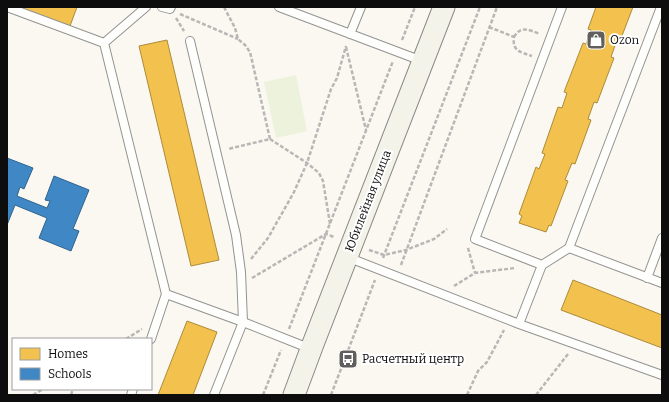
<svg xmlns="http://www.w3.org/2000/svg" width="669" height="402" viewBox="0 0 669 402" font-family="Bitter,serif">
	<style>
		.pitch { fill: #edf2dc }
		.homes { fill: #f2c14e; stroke: #ad8b3a }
		.schools { fill: #3f88c5; stroke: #30638e }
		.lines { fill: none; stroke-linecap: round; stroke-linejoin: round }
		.lane-casing { stroke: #949390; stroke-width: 10 }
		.secondary-casing { stroke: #8a8986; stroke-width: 23 }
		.path { stroke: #b8b7b6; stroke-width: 2.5; stroke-dasharray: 4 2; stroke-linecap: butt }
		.lane { stroke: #fefefd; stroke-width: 8 }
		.secondary { stroke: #f4f3e9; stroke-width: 21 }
		.labels { text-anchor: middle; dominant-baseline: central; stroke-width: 4; stroke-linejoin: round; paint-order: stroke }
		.poi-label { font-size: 12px; fill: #0d0d0d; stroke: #fff; text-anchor: start }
		.street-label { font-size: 12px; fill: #0d0d0d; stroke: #fff }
	</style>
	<rect width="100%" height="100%" fill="#faf8f1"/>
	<path class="pitch" d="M296 75 307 131 276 138 264 82Z"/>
	<path class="homes" d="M18 7H77L70 26Z
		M596 7H633L620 41 617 40 611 57 614 58 597 103 594 102 588 119 591 120 575 164 572 163 565 180 568 181 551 226 549 225 546 232 519 223 522 216 519 214 536 167 539 169 545 154 542 153 558 107 562 108 567 93 564 92 583 43 586 44 591 30 588 29Z
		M167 40 219 260 191 266 139 46Z
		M573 280 662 315V348L561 310Z
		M187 321 217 332 193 395H158Z"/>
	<path class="schools" d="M7 158 33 168 24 189 20 187 17 196 47 208 50 201 45 200 54 176 89 190 73 229 79 231 71 251 39 238 47 218 15 205 7 225Z"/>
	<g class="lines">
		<g class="lane-casing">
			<path id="lane" d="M7 7 104 43 166 294 151 339
				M162 7 170 9 171 7
				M279 7 422 61
				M350 34 361 7
				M190 41 236 235 241 272 243 322 311 349
				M104 43 146 7
				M569 248 662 283
				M347 257 519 324 662 375
				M542 265 475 239 562 7
				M647 278 662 238
				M166 294 243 322 214 395
				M519 324 542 265 569 248 661 7
				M131 395 133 389"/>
		</g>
		<g class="secondary-casing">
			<path id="secondary" d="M294 395 313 344 444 7"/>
		</g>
		<path class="path" d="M224 7 235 28 238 39 245 45 250 52 270 139 228 149
			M180 14 238 39
			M176 18 184 31
			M489 27 514 37C512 51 520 52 532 56
			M514 37C521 25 529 30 540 34
			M402 40 415 7
			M346 47 366 130
			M270 139 307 163 319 173 323 181 330 224
			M468 248 475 273
			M369 250 384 255 406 250 434 239 447 229
			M383 258 480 7
			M251 259 268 238 294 192 307 163 331 89 337 78 346 46
			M401 265 497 7
			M252 278 326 234 334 237
			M454 286 475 273 515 268
			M289 329 393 61
			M126 339 142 329
			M33 395 43 389
			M71 395 73 389
			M263 395 281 350
			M331 395 375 280
			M467 395 478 371 487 362 504 330
			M536 395 568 354"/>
		<use href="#lane" class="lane"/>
		<use href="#secondary" class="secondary"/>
	</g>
	<defs>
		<g id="shop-square" transform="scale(1)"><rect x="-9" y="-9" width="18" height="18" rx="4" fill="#605f5d" stroke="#fff"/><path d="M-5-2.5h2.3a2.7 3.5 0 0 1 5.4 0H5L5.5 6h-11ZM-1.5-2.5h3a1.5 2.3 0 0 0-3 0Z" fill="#fff"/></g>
		<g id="bus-square" transform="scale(1)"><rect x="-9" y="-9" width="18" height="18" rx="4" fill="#605f5d" stroke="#fff"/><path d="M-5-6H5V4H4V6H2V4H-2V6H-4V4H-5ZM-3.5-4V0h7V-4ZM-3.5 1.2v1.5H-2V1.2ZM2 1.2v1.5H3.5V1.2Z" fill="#fff"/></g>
	</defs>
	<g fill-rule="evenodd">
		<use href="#shop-square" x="596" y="40"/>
		<use href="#bus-square" x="348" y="359"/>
	</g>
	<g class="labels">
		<g class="poi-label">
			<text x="610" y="40">Ozon</text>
			<text x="362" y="359">Расчетный центр</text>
		</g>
		<g class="street-label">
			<text transform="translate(368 201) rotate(-69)">Юбилейная улица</text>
		</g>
	</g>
	<rect width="669" height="402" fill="none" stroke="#0d0d0d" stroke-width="16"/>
	<rect x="12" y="338" width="140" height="52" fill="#ffffff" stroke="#9e9e9e"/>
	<rect x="20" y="348" width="20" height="12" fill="#f2c14e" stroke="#9e9e9e"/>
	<text x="48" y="358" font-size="12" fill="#0d0d0d">Homes</text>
	<rect x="20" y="368" width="20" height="12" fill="#3f88c5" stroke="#9e9e9e"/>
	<text x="48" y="378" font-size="12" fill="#0d0d0d">Schools</text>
</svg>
